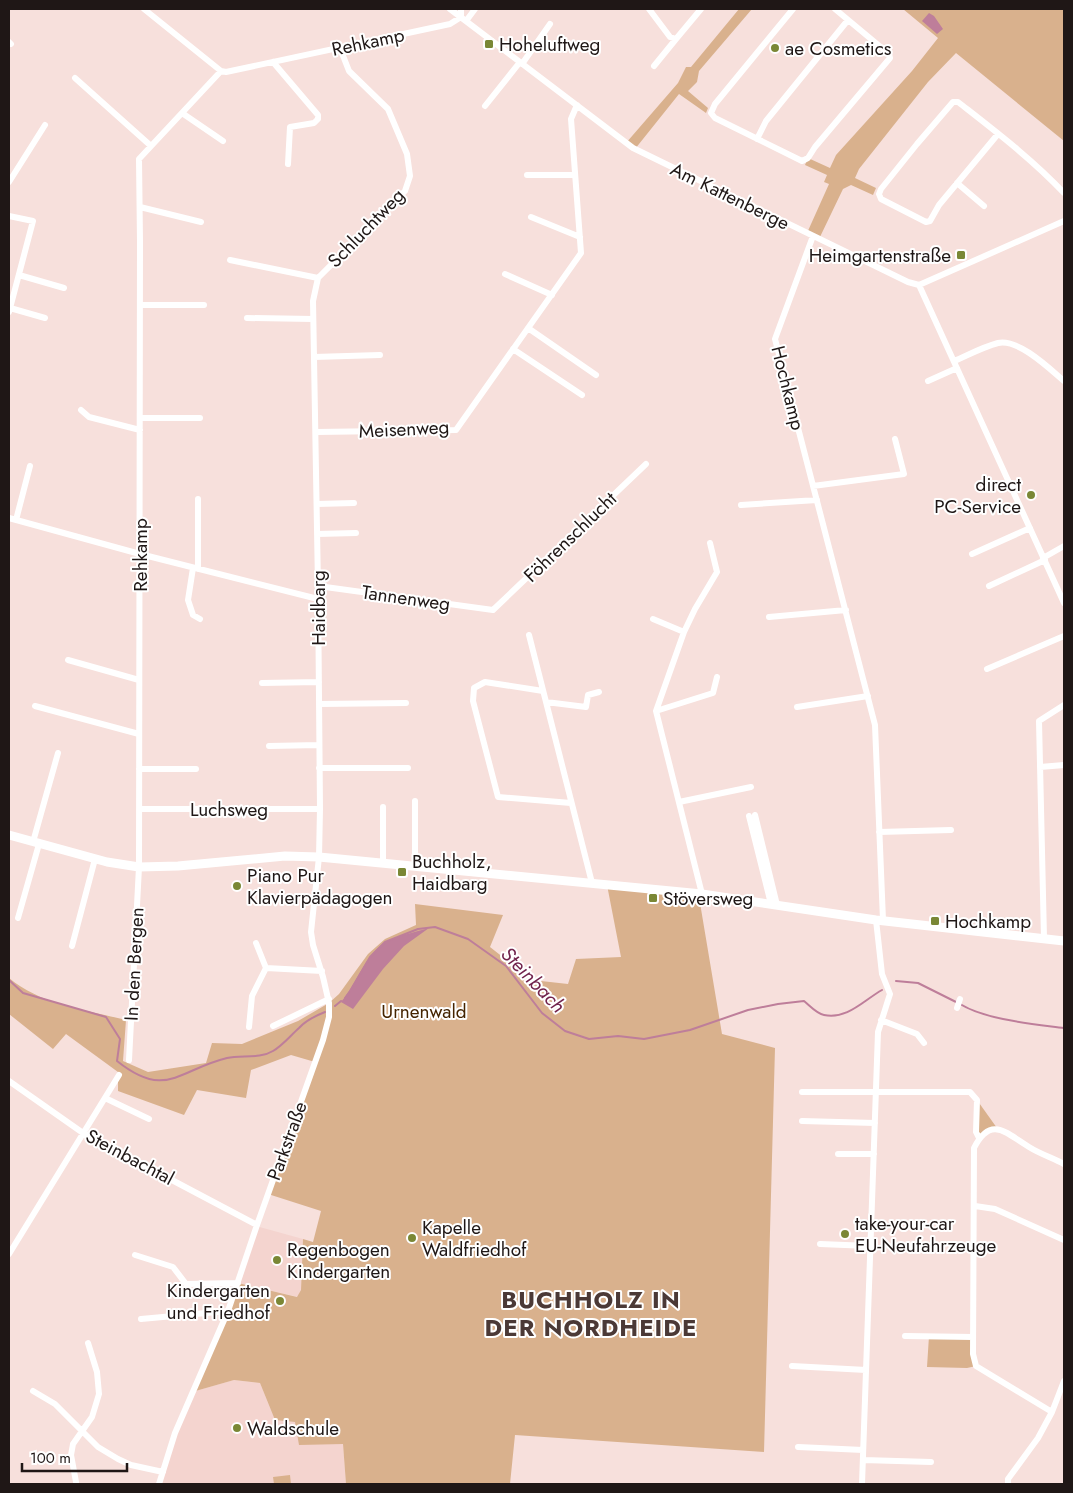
<svg xmlns="http://www.w3.org/2000/svg" width="1073" height="1493" viewBox="0 0 1073 1493" font-family="Jost,sans-serif">
	<style>
		.built { fill: #f4d4cf }
		.green { fill: #d9b18d }
		.water { fill: #be7e9a }
		.lines { fill: none; stroke-linecap: round; stroke-linejoin: round }
		.stream { stroke: #be7e9a; stroke-width: 2 }
		.street { stroke: #fff; stroke-width: 6 }
		.secondary { stroke: #fff; stroke-width: 9 }
		.poi-dot { fill: #7a8735; stroke: #fff; stroke-width: 2 }
		.labels { text-anchor: middle; dominant-baseline: central; stroke-width: 4; stroke-linejoin: round; paint-order: stroke }
		.street-label { font-size: 19px; fill: #1f1716; stroke: #fff }
		.poi-label { font-size: 19px; fill: #1f1716; stroke: #fff; text-anchor: start }
		.park-label { font-size: 19px; fill: #452400; stroke: #fff }
		.water-label { font-size: 20px; font-style: italic; fill: #72244d; stroke: #fff }
		.district-label { font-size: 24px; font-weight: bold; letter-spacing: 1px; fill: #4b3936; stroke: #fff }
	</style>
	<rect width="100%" height="100%" fill="#f7e0dc"/>
	<path class="built" d="M256 1226 303 1239 301 1290 298 1297 238 1283Z
		M234 1380 260 1383 275 1420 295 1422 343 1444 346 1484H159L192 1392Z"/>
	<path class="green" d="M739 9H752L699 71 697 82 688 91 708 108 706 113 679 94 635 149 626 143 678 83 686 67H691Z
		M903 9H1064V141L956 53 928 82 859 169 855 178 876 188 873 195 851 185 843 189 819 239 807 233 829 184 824 182 827 175 805 165 808 158 830 168 836 155 912 71 938 38Z
		M607 885 699 897 722 1034 775 1048 764 1452 515 1435 510 1484H346L343 1444 299 1445 295 1422 275 1420 260 1383 234 1380 192 1392 238 1283 297 1297 301 1290 303 1239 313 1242 321 1211 268 1194 315 1062 291 1055 251 1070 246 1098 197 1090 184 1115 118 1091V1072L66 1034 53 1049 9 1014V978C41 1005 87 1010 126 1020L123 1061 148 1072 206 1063 212 1043 242 1044 298 1021 329 1003 339 994 368 954 385 939 416 925 415 904 503 915 490 947 532 980 568 984 576 959 621 957Z
		M977 1100 997 1128 979 1138Z
		M929 1336 973 1337 976 1366 967 1368 927 1367Z
		M290 1475 291 1484H274L273 1477Z"/>
	<path class="water" d="M929 13 934 16 943 29 937 34 922 21Z
		M429 928 404 946 383 969 353 1009 341 1002C357 984 364 957 384 943 395 936 416 932 429 928Z"/>
	<g class="lines">
		<path class="stream" d="M9 980 23 993 106 1017 120 1039 117 1061C166 1100 178 1070 227 1058 242 1055 260 1059 273 1051 283 1045 290 1036 299 1028 306 1020 315 1016 325 1012
			M896 981 918 983 956 1002
			M345 998 350 991 370 957 385 942 418 929 435 927 468 939 506 966 542 1013 565 1031 589 1039 618 1036 644 1039 690 1030 748 1010 778 1004 804 1001C810 1006 817 1014 824 1015 847 1020 864 1000 882 990
			M960 1004C986 1020 1034 1024 1064 1028
			M335 1006 341 1001"/>
		<path class="street" d="M144 9 221 71
			M450 9 633 148 908 282 919 285 1064 221
			M649 9 670 37 676 39 701 9
			M793 9 715 104 711 113 715 118 802 161 808 158 815 147 890 58 889 54 835 9
			M466 21 475 9
			M9 42 11 44
			M273 62 318 115V119L314 123 290 127 288 164
			M522 64 550 24
			M654 66 676 39
			M75 78 151 146
			M485 106 520 62
			M182 113 223 141
			M998 134 939 205 930 221 926 222 881 199 879 194 881 189 917 144 953 102H958C995 131 1032 159 1064 193
			M757 139 766 121 848 20
			M527 175H575
			M9 182 45 125
			M957 183 984 206
			M140 207 201 222
			M9 216 33 221 9 312
			M531 217 580 237
			M813 236 775 339 875 725 883 920
			M230 260 318 278
			M505 274 552 295
			M19 275 64 288
			M919 285 1064 603
			M140 305H204
			M10 308 45 318
			M247 318 313 319
			M528 328 596 375
			M513 349 582 395
			M314 357 380 355
			M954 361C968 355 983 347 998 343 1018 338 1050 369 1064 381
			M928 381 957 368
			M81 410 89 417 140 430
			M140 418H200
			M316 432 456 430 581 253 571 119 577 105
			M813 486 904 474 895 439
			M198 499V569
			M317 504 354 503
			M741 505 817 500
			M9 518 140 554 318 599
			M16 520 30 466
			M317 534 356 533
			M972 554 1030 528
			M1043 558 1064 546
			M193 568 188 600 193 615 200 619
			M318 586 493 610 646 464
			M989 586 1045 560
			M769 617 846 610
			M653 619 684 632
			M529 635 592 883
			M68 660 139 680
			M987 669 1064 636
			M262 683 319 682
			M543 691 485 682 474 688 473 701 498 797 571 803
			M546 702 586 707 588 695 599 692
			M319 704 406 703
			M35 706 139 734
			M797 707 868 696
			M656 711 713 693 717 677
			M269 746 319 745
			M1040 767 1064 765
			M319 768H408
			M139 769H196
			M679 802 751 787
			M383 807V863
			M139 809H320
			M755 815 777 905
			M749 816 771 904
			M879 832 951 830
			M33 842 58 753
			M415 866V801
			M702 894 656 711 684 632 695 609 717 572 710 543
			M18 918 39 844
			M1044 938 1039 721 1064 705
			M72 946 95 859
			M266 968 322 971
			M957 1008 960 999
			M881 1020 917 1034 924 1043
			M273 1026 329 999
			M249 1027 252 996 266 968 256 943
			M129 1060 139 867 140 242 139 159 221 71 226 72 450 24 461 17V9
			M9 1081 83 1133 257 1225
			M802 1092H970L977 1100 976 1132 979 1138
			M105 1098 149 1119
			M802 1121 875 1123
			M838 1154H874
			M975 1206 995 1209 1064 1240
			M820 1244 870 1246
			M9 1254 119 1075
			M135 1255 173 1267 186 1284 238 1283
			M141 1319 228 1311
			M905 1336 973 1337
			M792 1366 866 1370
			M33 1391 55 1404 98 1447 118 1459 131 1465 163 1472
			M1052 1412 976 1366 973 1354 974 1148C991 1115 1006 1133 1029 1147 1040 1154 1053 1158 1064 1164
			M798 1447 863 1450
			M863 1460 931 1462
			M76 1482 71 1455 73 1444 92 1417 99 1394 97 1372 88 1343
			M159 1484 175 1433 228 1311 257 1225 323 1040 329 1017V1003L323 977 313 945 311 932 319 857 320 809 318 586 313 301 318 278 405 191 410 176 407 154 388 109 349 71 340 48
			M862 1484 878 1032 890 994 882 974 876 920
			M1008 1484V1479L1038 1438 1052 1412 1064 1381"/>
		<path class="secondary" d="M9 835 107 862 139 867 178 866 285 856 319 857 702 894 876 920 1064 941"/>
	</g>
	<g class="poi-dot">
		<rect x="484" y="39" width="10" height="10" rx="2.5"/>
		<circle cx="775" cy="48" r="5"/>
		<rect x="956" y="250" width="10" height="10" rx="2.5"/>
		<circle cx="1031" cy="495" r="5"/>
		<rect x="397" y="867" width="10" height="10" rx="2.5"/>
		<circle cx="237" cy="886" r="5"/>
		<rect x="648" y="893" width="10" height="10" rx="2.5"/>
		<rect x="930" y="916" width="10" height="10" rx="2.5"/>
		<circle cx="845" cy="1234" r="5"/>
		<circle cx="412" cy="1238" r="5"/>
		<circle cx="277" cy="1260" r="5"/>
		<circle cx="280" cy="1301" r="5"/>
		<circle cx="237" cy="1428" r="5"/>
	</g>
	<g class="labels">
		<g class="street-label">
			<text transform="translate(368 42) rotate(-12)">Rehkamp</text>
			<text transform="translate(730 196) rotate(26)">Am Kattenberge</text>
			<text transform="translate(366 228) rotate(-46)">Schluchtweg</text>
			<text transform="translate(788 388) rotate(76)">Hochkamp</text>
			<text transform="translate(404 429) rotate(-3)">Meisenweg</text>
			<text transform="translate(570 537) rotate(-44)">Föhrenschlucht</text>
			<text transform="translate(140 555) rotate(-90)">Rehkamp</text>
			<text transform="translate(406 598) rotate(8)">Tannenweg</text>
			<text transform="translate(318 608) rotate(-90)">Haidbarg</text>
			<text x="229" y="809">Luchsweg</text>
			<text transform="translate(134 964) rotate(-87)">In den Bergen</text>
			<text transform="translate(287 1141) rotate(-70)">Parkstraße</text>
			<text transform="translate(130 1157) rotate(28)">Steinbachtal</text>
		</g>
		<g class="poi-label">
			<text x="499" y="44">Hoheluftweg</text>
			<text x="785" y="48">ae Cosmetics</text>
			<text x="951" y="255" text-anchor="end">Heimgartenstraße</text>
			<text x="1021" y="484" text-anchor="end">direct<tspan x="1021" dy="22">PC-Service</tspan></text>
			<text x="412" y="861">Buchholz,<tspan x="412" dy="22">Haidbarg</tspan></text>
			<text x="247" y="875">Piano Pur<tspan x="247" dy="22">Klavierpädagogen</tspan></text>
			<text x="663" y="898">Stöversweg</text>
			<text x="945" y="921">Hochkamp</text>
			<text x="855" y="1223">take-your-car<tspan x="855" dy="22">EU-Neufahrzeuge</tspan></text>
			<text x="422" y="1227">Kapelle<tspan x="422" dy="22">Waldfriedhof</tspan></text>
			<text x="287" y="1249">Regenbogen<tspan x="287" dy="22">Kindergarten</tspan></text>
			<text x="270" y="1290" text-anchor="end">Kindergarten<tspan x="270" dy="22">und Friedhof</tspan></text>
			<text x="247" y="1428">Waldschule</text>
		</g>
		<g class="park-label">
			<text x="424" y="1011">Urnenwald</text>
		</g>
		<g class="water-label">
			<text transform="translate(533 980) rotate(46)">Steinbach</text>
		</g>
		<g class="district-label">
			<text x="591" y="1299">BUCHHOLZ IN<tspan x="591" dy="28">DER NORDHEIDE</tspan></text>
		</g>
	</g>
	<rect width="1073" height="1493" fill="none" stroke="#1f1716" stroke-width="20"/>
	<path d="M22 1463v8h105v-8" fill="none" stroke="#1f1716" stroke-width="2.5"/>
	<text x="30" y="1463" font-size="15" fill="#1f1716" stroke="#ffffff" stroke-width="4" paint-order="stroke">100 m</text>
</svg>
